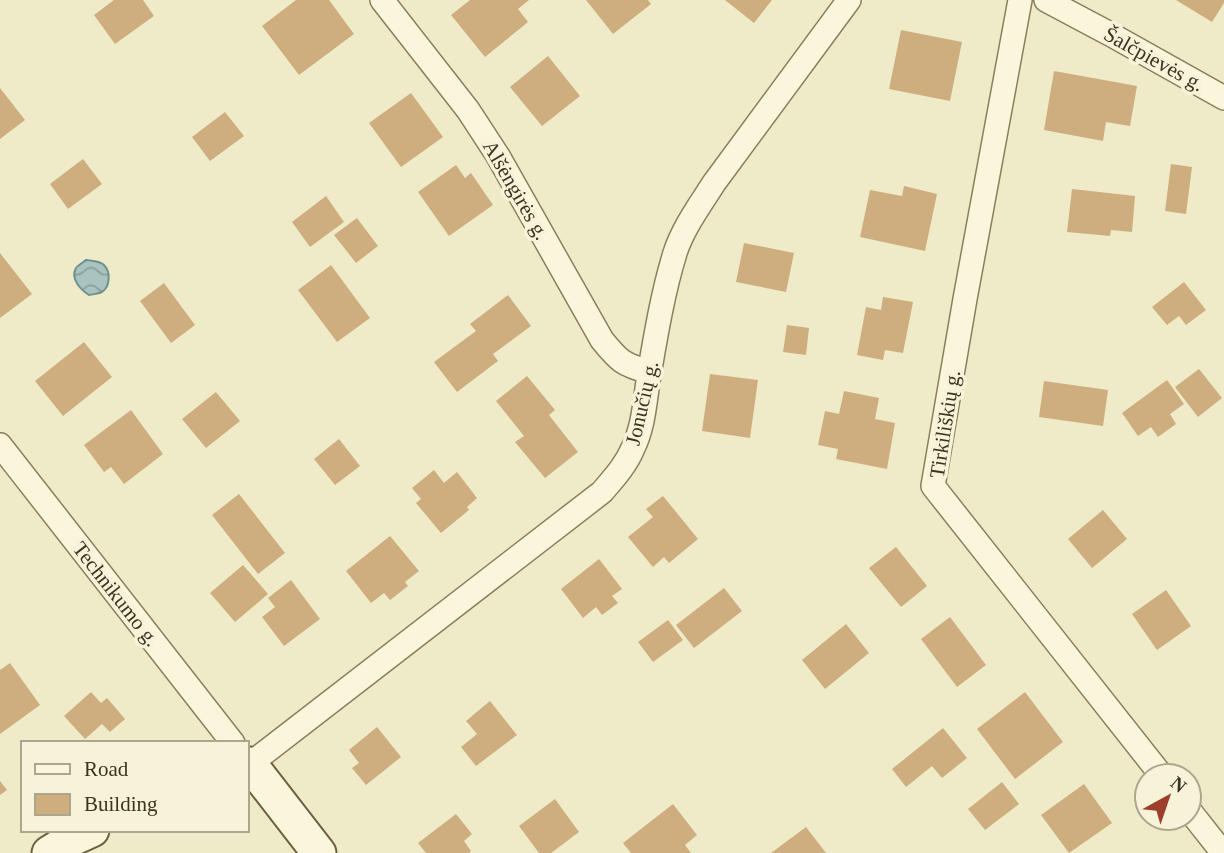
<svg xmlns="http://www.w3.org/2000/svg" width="1224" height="853" viewBox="0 0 1224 853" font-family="'Times New Roman',serif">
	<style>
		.water { fill: url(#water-waves); stroke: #6f9290; stroke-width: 2 }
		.building { fill: #ceae7e }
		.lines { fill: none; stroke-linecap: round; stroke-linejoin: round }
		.street-casing { stroke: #8c7e5d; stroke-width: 26 }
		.secondary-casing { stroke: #6e5f40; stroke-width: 37 }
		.street { stroke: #f9f6dc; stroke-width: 23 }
		.secondary { stroke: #f9f6dc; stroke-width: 33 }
		.labels { text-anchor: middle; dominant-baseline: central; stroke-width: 7; stroke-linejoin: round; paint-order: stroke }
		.street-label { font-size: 21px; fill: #3c3320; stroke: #f6f3d8 }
	</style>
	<defs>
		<pattern id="water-waves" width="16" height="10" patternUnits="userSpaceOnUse" patternTransform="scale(1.75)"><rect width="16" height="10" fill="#a9c3c0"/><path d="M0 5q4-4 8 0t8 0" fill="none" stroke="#8b9f9c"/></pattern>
	</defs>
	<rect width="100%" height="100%" fill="#efebc8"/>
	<path class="water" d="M86 260C92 261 100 261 104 265 111 272 110 287 102 292 101 293 90 295 89 295 81 290 70 279 76 268 77 266 85 261 86 260Z"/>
	<path class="building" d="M114 0H143L154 16 115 44 94 15Z
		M296 0H329L354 34 299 75 262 26Z
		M470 0H529L518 9 528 22 485 57 451 15Z
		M586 0H648L651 4 613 34Z
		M725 0H772L754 23Z
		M1176 0H1224V3L1212 22Z
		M901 30 962 42 950 101 889 89Z
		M548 56 580 96 542 126 510 87Z
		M1054 71 1137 86 1130 126 1106 122 1103 141 1044 130Z
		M0 88 25 120 0 139Z
		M411 93 443 137 401 167 369 123Z
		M225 112 244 136 210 161 192 137Z
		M83 159 102 184 68 209 50 184Z
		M1171 164 1192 167 1186 214 1165 211Z
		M456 165 465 178 471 173 493 205 449 236 418 192Z
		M904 186 937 194 925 251 860 237 870 190 902 196Z
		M1072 189 1135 196 1132 232 1111 230 1110 236 1067 232Z
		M326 196 344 222 310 247 292 222Z
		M357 218 378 246 356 263 334 235Z
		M744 243 794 253 786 292 736 282Z
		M0 253 32 294 0 318Z
		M331 265 370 318 337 342 298 290Z
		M1184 282 1206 310 1186 325 1179 316 1167 325 1152 307Z
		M164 283 195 325 171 343 140 301Z
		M508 295 531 326 493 354 498 361 457 392 434 362 476 331 470 324Z
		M883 297 913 302 903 353 885 350 883 360 857 355 866 307 881 310Z
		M787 325 809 328 806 355 783 352Z
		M84 342 112 377 63 416 35 381Z
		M1199 369 1222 398 1198 417 1175 387Z
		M710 374 758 380 750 438 702 431Z
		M527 376 555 410 549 415 578 452 545 478 515 442 524 436 496 401Z
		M1167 380 1184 404 1170 414 1176 424 1158 437 1151 427 1138 436 1122 413Z
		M1044 381 1108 390 1103 426 1039 417Z
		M844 391 879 398 875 419 895 423 887 469 836 459 838 449 818 445 825 411 839 414Z
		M216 392 240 421 206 448 182 419Z
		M131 410 163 454 124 484 111 467 104 472 84 445Z
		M339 439 360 466 335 485 314 459Z
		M434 470 444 483 457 472 477 498 467 507 469 510 441 533 416 503 421 499 412 488Z
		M239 494 285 553 258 574 212 515Z
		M663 496 698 539 669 563 664 557 653 567 628 537 653 517 646 509Z
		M1103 510 1127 539 1092 568 1068 539Z
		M390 536 419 571 405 582 408 586 390 600 384 593 371 603 346 571Z
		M896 547 927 586 901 607 869 568Z
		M599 559 622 589 612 596 618 603 602 615 596 607 583 618 561 589Z
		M243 565 268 594 235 622 210 593Z
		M291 580 320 619 284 646 262 617 275 607 268 598Z
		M724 588 742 611 694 648 676 625Z
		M1166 590 1191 626 1157 650 1132 614Z
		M950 617 986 665 957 687 921 639Z
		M668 620 683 640 653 662 638 642Z
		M846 624 869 653 825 689 802 660Z
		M10 663 40 705 0 734V670Z
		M91 692 101 703 107 698 125 719 110 732 102 724 85 739 64 716Z
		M1025 692 1063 742 1015 779 977 729Z
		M490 701 517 735 476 766 461 747 477 734 466 721Z
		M377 727 401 757 366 785 352 768 359 763 349 750Z
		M943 728 967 758 942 778 932 766 906 787 892 769Z
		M0 781 7 790 0 795Z
		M1002 782 1019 804 985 830 968 809Z
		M1084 784 1112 823 1069 853 1041 815Z
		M555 799 579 832 551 853H539L519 826Z
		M673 804 697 835 685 845 691 853H631L623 843Z
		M456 814 472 834 464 841 471 851 469 853H426L418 843Z
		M806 827 826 853H771Z"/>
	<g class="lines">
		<g class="street-casing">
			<path id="street" d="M382 0 468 110 498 156 602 340C619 361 623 365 650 372
				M1020 0 965 299 933 486 1162 776
				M1046 0 1110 34 1224 98
				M0 445 233 743
				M247 760 250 764 602 492C614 478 626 465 633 448 644 426 645 399 649 375 656 334 663 292 675 253 683 228 700 205 714 183L849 0
				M1189 810 1223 853"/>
		</g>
		<g class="secondary-casing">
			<path id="secondary" d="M247 765 250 764 319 853
				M49 853 70 840 92 830"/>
		</g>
		<use href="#street" class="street"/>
		<use href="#secondary" class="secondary"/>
	</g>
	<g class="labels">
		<g class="street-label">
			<text transform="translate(1154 59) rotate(29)">Šalčpievės g.</text>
			<text transform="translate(516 190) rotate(60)">Alšėngirės g.</text>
			<text transform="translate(642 403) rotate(-77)">Jonučių g.</text>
			<text transform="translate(945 424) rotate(-81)">Tirkiliškių g.</text>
			<text transform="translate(116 594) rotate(52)">Technikumo g.</text>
		</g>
	</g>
	<rect x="21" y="741" width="228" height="91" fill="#f6f3d8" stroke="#aca68e" stroke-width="2"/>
	<rect x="35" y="764" width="35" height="10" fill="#f9f6dc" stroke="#aca68e" stroke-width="2"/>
	<text x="84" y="776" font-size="21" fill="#3c3320">Road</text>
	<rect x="35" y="794" width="35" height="21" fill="#ceae7e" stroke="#aca68e" stroke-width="2"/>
	<text x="84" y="811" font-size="21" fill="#3c3320">Building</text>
	<g transform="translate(1168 797) rotate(40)"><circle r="33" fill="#f6f3d8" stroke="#aca68e" stroke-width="2"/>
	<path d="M0-5L12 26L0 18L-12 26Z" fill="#9c3f2c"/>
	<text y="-10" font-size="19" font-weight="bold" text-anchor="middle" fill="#3c3320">N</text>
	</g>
</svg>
